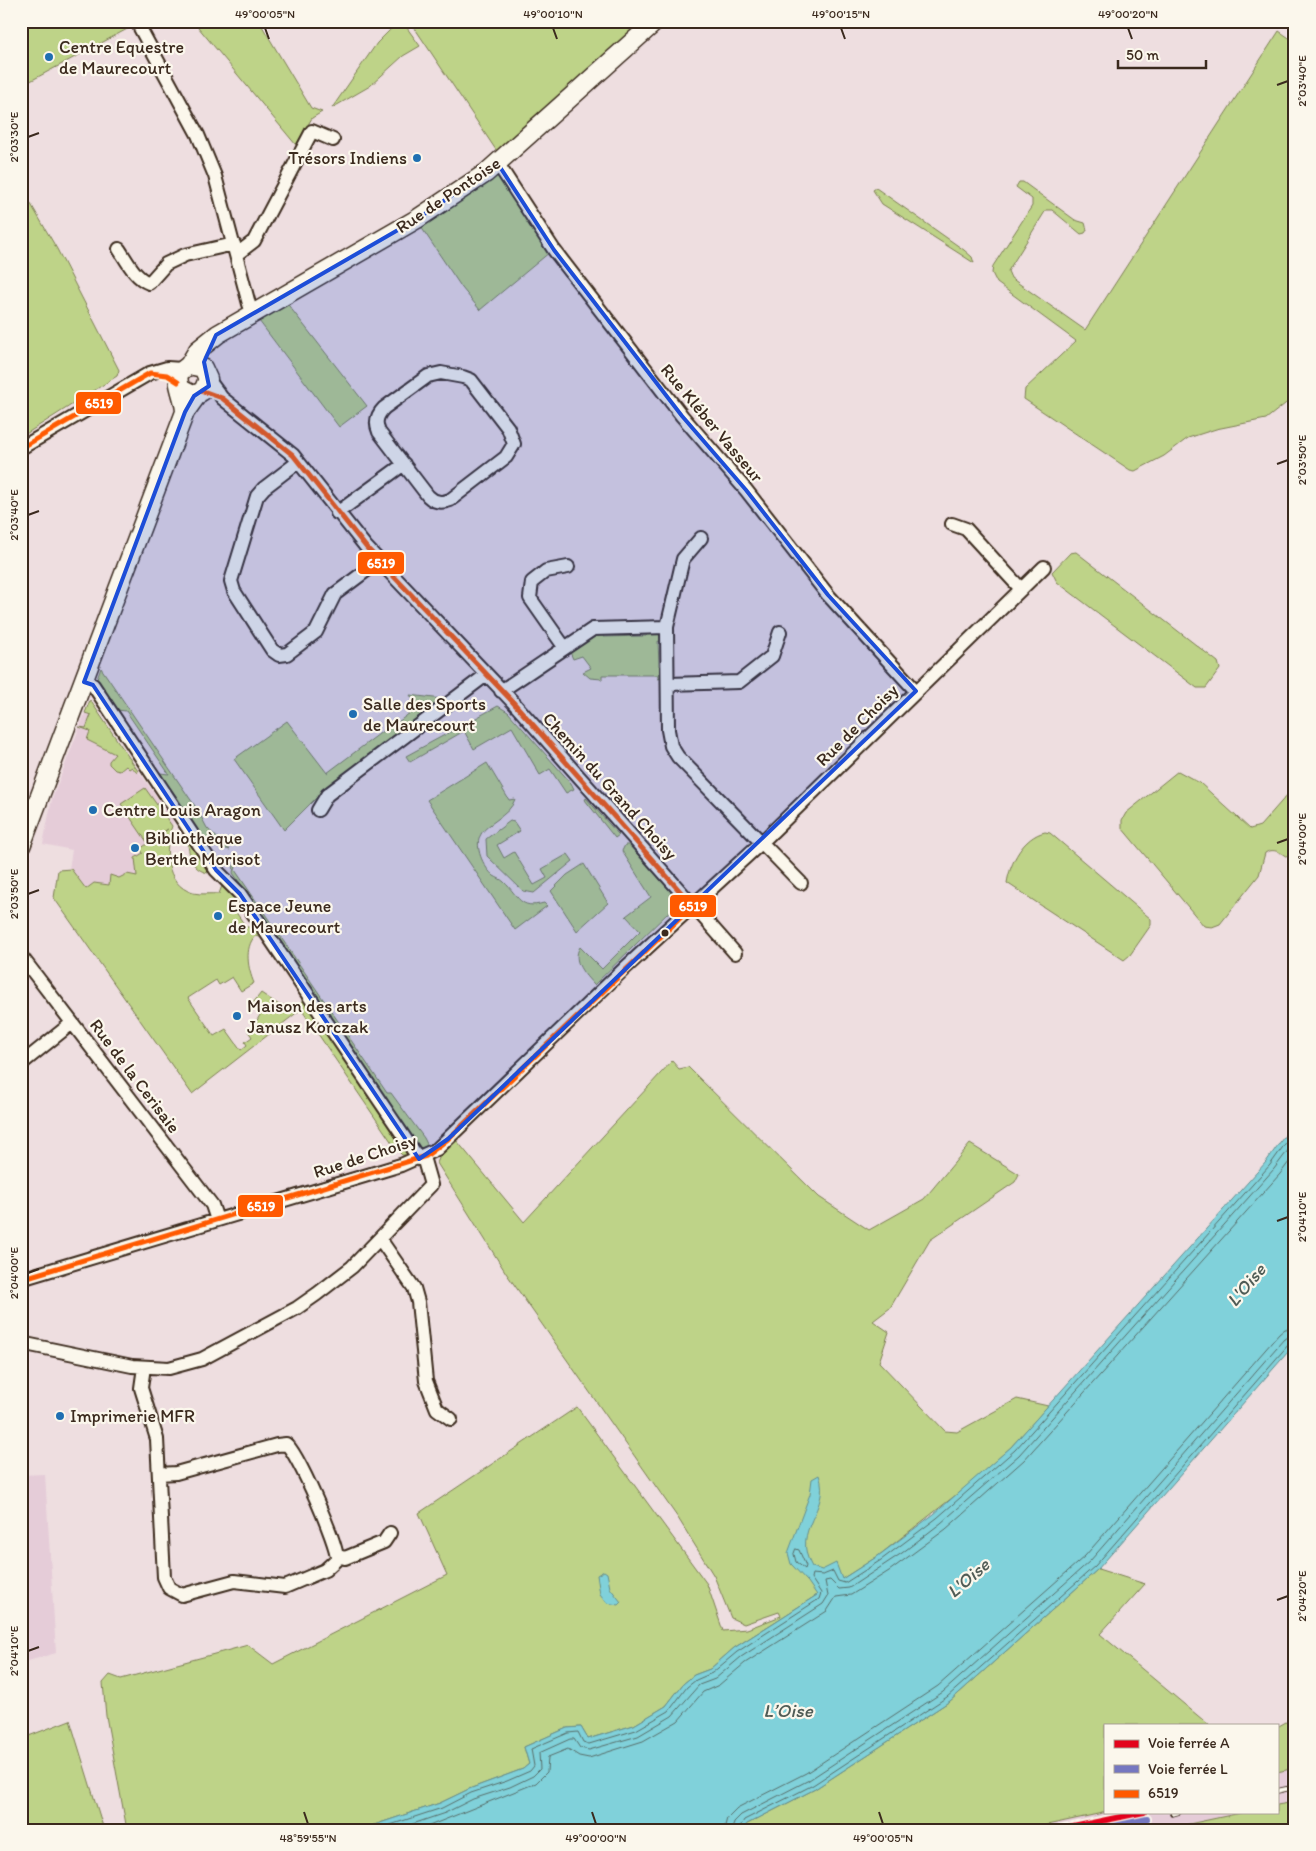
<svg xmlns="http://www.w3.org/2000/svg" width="1316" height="1851" viewBox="0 0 1316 1851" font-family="Itim,sans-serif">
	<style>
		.built { fill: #e5ccd8 }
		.green { fill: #bed388; stroke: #7c7e53 }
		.water { fill: #80d1da; stroke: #648e8f }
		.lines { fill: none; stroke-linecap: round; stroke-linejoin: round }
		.shore { stroke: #576d69; stroke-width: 1 }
		.minor-casing { stroke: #3b2a1e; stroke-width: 16 }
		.secondary-casing { stroke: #3b2a1e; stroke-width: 21 }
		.minor { stroke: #fbf7ec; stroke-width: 12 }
		.secondary { stroke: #fbf7ec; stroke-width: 18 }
		.rail-casing { stroke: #3b2a1e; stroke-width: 5.5 }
		.rail { stroke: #fbf7ec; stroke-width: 4; stroke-dasharray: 11; stroke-linecap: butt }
		.bus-1-casing { stroke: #fbf7ec; stroke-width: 9 }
		.bus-1 { stroke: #ff5a00; stroke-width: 5 }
		.rail-1-casing { stroke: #fbf7ec; stroke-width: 10 }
		.rail-2-casing { stroke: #fbf7ec; stroke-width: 10 }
		.rail-1 { stroke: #e3051c; stroke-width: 6 }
		.rail-2 { stroke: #7577c0; stroke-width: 6 }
		.marked { fill: #1d4ed8; fill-opacity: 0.2; stroke: #1d4ed8; stroke-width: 4; stroke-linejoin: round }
		.ticks { fill: none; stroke: #3b2a1e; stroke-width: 2 }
		.poi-dot { fill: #1f6fb2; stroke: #fbf7ec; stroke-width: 2 }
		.bus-dot { fill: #3b2a1e; stroke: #fbf7ec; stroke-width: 2 }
		.labels { text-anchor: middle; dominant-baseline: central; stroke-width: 4.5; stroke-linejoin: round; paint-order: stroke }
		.poi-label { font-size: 18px; fill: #3b2a1e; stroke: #fbf7ec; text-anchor: start }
		.street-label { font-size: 18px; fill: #3b2a1e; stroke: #fbf7ec }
		.water-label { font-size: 19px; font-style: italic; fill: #505c56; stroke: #fbf7ec }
		.line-badge { stroke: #fbf7ec; stroke-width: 2 }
		.badge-label { font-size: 14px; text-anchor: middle; font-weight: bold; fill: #fff }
		.neatline { fill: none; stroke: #3b2a1e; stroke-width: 2 }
		.ticks-label { font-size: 12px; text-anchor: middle; fill: #3b2a1e }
	</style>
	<rect width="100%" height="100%" fill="#eedee0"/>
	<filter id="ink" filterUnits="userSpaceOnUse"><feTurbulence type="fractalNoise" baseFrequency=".02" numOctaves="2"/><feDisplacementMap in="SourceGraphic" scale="10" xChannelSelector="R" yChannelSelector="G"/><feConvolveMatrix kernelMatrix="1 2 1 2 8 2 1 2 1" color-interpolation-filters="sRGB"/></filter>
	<g filter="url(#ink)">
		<path class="built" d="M90 700 173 821 172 826 140 849 143 853 135 858 137 876H129L109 885 94 883 86 890 69 869 72 850 43 844 52 799Z
			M45 1474 56 1653 21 1663V1475Z
			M1295 1768V1802L1277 1805V1772Z
			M1107 1812H1245L1161 1830H1024Z"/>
		<path class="green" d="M21 21H77L81 27 92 21H128L131 27 21 86Z
			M193 21H259L311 108 322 112 312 118 296 145Z
			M399 21H402L420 46 403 56 370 86 332 108 377 43Z
			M410 21H646L498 153Z
			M1279 31 1295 42V403L1290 400 1266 419 1216 429 1188 438 1164 456 1135 471 1130 470 1024 399 1025 389 1076 341 997 283 992 273 993 266 1032 206V199L1016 187 1019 182H1023L1075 220 1085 223 1087 230 1085 233 1081 234 1052 210H1046L1008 271 1011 278 1085 330Z
			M498 174 550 252 480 310 462 288 419 224Z
			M21 187 57 249 119 370 117 376 21 437Z
			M876 188 964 250 972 257 974 263 882 204 873 190Z
			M282 297 367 406 339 427 253 313Z
			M1076 552 1218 662 1220 669 1206 688H1197L1057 582 1052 572 1070 553Z
			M652 627H660L667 645 658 641 659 666 668 670 664 677 658 679V675H602V679L590 678 583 672 591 668 582 656 573 659 569 650 589 636 608 628 603 637 646 636Z
			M101 668 197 809 207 828 230 850 207 844 185 811 177 804 178 799 160 773 169 774 126 711 117 710 97 679Z
			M410 695 442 699 446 701 315 799 284 830 234 759 287 721 327 773 391 725 394 729 398 722 418 707Z
			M90 700 138 771 137 773 132 767 129 769 126 766 120 771 115 770 109 764V761L115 754 87 740 90 731 79 727 86 728 91 715 85 713Z
			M498 706 508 712 571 783 574 789 566 793 550 769 540 775 512 727 474 749 464 731 410 762 406 756Z
			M487 763 509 800 515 799C510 817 484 823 479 838 476 851 484 868 494 876 497 878 501 879 504 882 519 896 519 910 544 903L547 906 515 930 427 800Z
			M1178 771 1200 783 1250 829 1260 826 1295 786V863C1285 856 1276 846 1265 853L1259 875 1220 924 1212 927 1204 926 1122 828V820L1126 813Z
			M145 788 172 826C164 848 164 884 193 893 201 895 211 893 219 894L224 880 243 902H229L246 927H259L264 938 255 936C244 948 248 969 254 983L241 991 232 977 219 985 216 980 188 998 214 1036 226 1029 241 1050 247 1045 245 1042 252 1037 248 1031 251 1029 252 1031 259 1027 256 1022 260 1015 253 1003 261 993 279 1005 296 1006 299 1011 192 1094 54 898 58 870 71 869 86 889 94 883 109 885 110 875 119 878 127 874 137 876 135 858 143 853 140 849 168 829 147 842 121 804Z
			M586 798 618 834 619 835 615 838 585 800Z
			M510 821 514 822 520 831 497 845 504 858 514 852 534 885 547 878 542 869 568 854 573 861 534 893 523 891 487 856 486 839Z
			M1045 832 1050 833 1151 919V925L1130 955 1124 960 1007 883C1010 863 1023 837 1045 832Z
			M191 839 210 871 208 873C193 870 190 859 188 845Z
			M625 845H629L671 892V910L594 985C585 975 571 961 580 947L602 969 640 931 626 916 651 897 622 851Z
			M234 864 237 865 235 870 387 1093H391L424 1138 428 1146 426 1148H420L414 1140 233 873Z
			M584 864 608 903 577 931 551 891 567 875Z
			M301 992 409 1152 407 1155H402L397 1150 299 1006 302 1001Z
			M672 1061 679 1069 688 1067 819 1197 869 1230 924 1199 970 1144 1019 1174 1015 1182 930 1240 890 1308 873 1321 889 1332 879 1362 945 1431 957 1432 1017 1399 1048 1406 1011 1447 966 1487 878 1556 734 1648 710 1669 694 1675 683 1684 666 1706 634 1725 588 1739 581 1727 567 1728 524 1747 529 1764 523 1769 469 1789 440 1803 359 1830H127L106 1716 103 1683 110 1675 121 1679 248 1645 273 1664 447 1575 419 1513 577 1407 707 1584 723 1631 747 1629 781 1616 779 1612 744 1624 731 1618 714 1576 678 1518 506 1273 437 1163 440 1156 457 1141 524 1222Z
			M1098 1569 1145 1584 1100 1634 1209 1725H1105V1812H1107L1024 1830H741L747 1824 815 1789 950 1701Z
			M1295 1717V1768L1277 1772V1727Z
			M70 1720 104 1830H21V1739Z
			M1295 1802V1830H1161L1245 1812H1277V1805Z"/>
		<path class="water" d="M1295 1121V1344L1098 1569 950 1701 815 1789 747 1824 741 1830H359L440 1803 469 1789 523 1769 529 1764 524 1747 567 1728 581 1727 588 1739 634 1725 666 1706 683 1684 694 1675 710 1669 734 1648 817 1595 808 1582 791 1564 788 1553 810 1494 812 1479 819 1475C832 1510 790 1528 812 1567L822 1570 836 1563 842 1579 878 1556 934 1514 1011 1447 1266 1162Z
			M604 1571 607 1573 610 1588 621 1602 618 1605 607 1603 600 1594 597 1575Z"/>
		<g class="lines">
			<path class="shore" d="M796 1549 799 1550 806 1566 805 1569 796 1562 794 1554Z
				M375 1830 442 1808 471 1793 507 1781 530 1771 534 1766 531 1749 568 1733 578 1732 583 1742 589 1744 636 1730 669 1711 687 1687 696 1680 712 1673 737 1652 819 1599 821 1593 811 1578 812 1574 823 1575 833 1571 838 1581 845 1583 881 1560 937 1518 1015 1450 1270 1165 1295 1130
				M395 1830 445 1813 473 1799 510 1787 533 1776 540 1769 539 1753 570 1739H574L580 1748 589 1750 638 1736 672 1716 699 1685 715 1679 741 1657 823 1604 828 1596 825 1581 830 1580 839 1589 849 1588 902 1553 941 1523 1019 1455 1274 1169 1295 1141
				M419 1830 536 1783 547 1772 548 1757 568 1749 579 1756 589 1758 643 1741 678 1721 703 1692 719 1685 745 1663 827 1611 836 1597 851 1595 889 1571 946 1529 1024 1460 1280 1174 1295 1154
				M724 1830 727 1818 737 1808 806 1773 938 1686 1085 1556 1279 1334 1285 1329 1295 1328
				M732 1830 734 1822 741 1815 809 1780 943 1692 1090 1561 1284 1339 1295 1335
				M738 1830 744 1820 813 1785 947 1697 1095 1566 1289 1344 1295 1342"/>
			<g class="minor-casing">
				<path id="minor" d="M140 28 198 135 215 176 249 304 253 313
					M498 164 554 250 682 416 746 490 828 595 916 691
					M119 249C127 261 135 278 149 283L166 264 185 255 234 244
					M237 254 254 241 312 131 333 140
					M441 373 463 377 471 380 508 428 514 444 506 457 450 500C442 503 435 503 428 496L379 432C375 423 376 416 384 408L428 376Z
					M208 379 222 398 293 455 366 547 512 701 735 953
					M21 448 150 373 167 368 182 369
					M298 462 264 488 257 496 231 581 234 591 272 650 279 655 287 654 316 632 335 594 379 561
					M337 513 404 464
					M952 524 966 529 1021 589
					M701 538 683 559 667 627 668 730 671 746 678 757 801 883
					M565 648 530 598 532 582 546 571 568 567
					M84 682 93 685 216 870 240 894 419 1159
					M668 684 739 682 772 656 780 632
					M501 691 593 629 667 627
					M318 810 327 795 486 675
					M21 956 212 1205 217 1220
					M21 1064 72 1023
					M380 1239 414 1288 418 1302 426 1381 437 1409 451 1419
					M21 1279 401 1165 437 1149 624 969 761 843 1044 567
					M21 1343 132 1366 169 1368 202 1359 297 1308 317 1294 352 1267 431 1185 423 1157
					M144 1367 141 1388 157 1439 164 1577 169 1588 182 1595 234 1581 285 1587 325 1570 337 1559C338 1545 297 1451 286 1444L277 1445 176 1473 159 1474
					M338 1556 345 1558 384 1542 390 1533"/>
			</g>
			<g class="secondary-casing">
				<path id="secondary" d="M189 365 198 350 218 334 417 219 486 173 656 21
					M181 389 193 395 203 391 208 379 203 368 189 365 179 373C176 385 185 399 185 412
					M21 846 185 412 198 394"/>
			</g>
			<use href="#minor" class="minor"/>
			<use href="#secondary" class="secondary"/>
			<g class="rail-casing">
				<path id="rail" d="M1277 1791 1295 1787
					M1172 1814 1179 1812"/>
			</g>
			<use href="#rail" class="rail"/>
			<g class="bus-1-casing">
				<path id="bus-1" d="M21 448 150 373 167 375 178 382
					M21 1279 426 1156 448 1139 693 906 512 701 366 547 293 455 222 398 203 391"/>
			</g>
			<use href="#bus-1" class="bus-1"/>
			<g class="rail-1-casing">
				<path id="rail-1" d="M1059 1830 1144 1812"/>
			</g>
			<g class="rail-2-casing">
				<path id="rail-2" d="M1096 1830 1147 1819"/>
			</g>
			<use href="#rail-1" class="rail-1"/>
			<use href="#rail-2" class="rail-2"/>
		</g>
	</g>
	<path class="marked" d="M498 164 554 250 682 416 746 490 828 595 916 691 448 1139 419 1159 240 894 216 870 93 685 84 682 185 412 194 396 209 386 204 362 216 335 417 219Z"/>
	<path class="ticks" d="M265 28 269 39M553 28 557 39M841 28 845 39M1128 28 1132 39M1277 85 1288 81M28 137 39 133M1277 464 1288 460M28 515 39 511M1277 843 1288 839M28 894 39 890M1277 1221 1288 1217M28 1273 39 1269M1277 1600 1288 1596M28 1651 39 1647M304 1812 308 1824M592 1812 596 1824M879 1812 883 1824"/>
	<g class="poi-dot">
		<circle cx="49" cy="57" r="5"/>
		<circle cx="417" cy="158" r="5"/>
		<circle cx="353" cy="714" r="5"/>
		<circle cx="93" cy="810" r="5"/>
		<circle cx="135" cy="848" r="5"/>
		<circle cx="218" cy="916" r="5"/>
		<circle cx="237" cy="1016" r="5"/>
		<circle cx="60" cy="1416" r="5"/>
	</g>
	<circle class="bus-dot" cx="665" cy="933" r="4.5"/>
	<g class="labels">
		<g class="poi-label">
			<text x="59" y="47">Centre Equestre<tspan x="59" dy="21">de Maurecourt</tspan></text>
			<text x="407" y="158" text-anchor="end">Trésors Indiens</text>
			<text x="363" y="704">Salle des Sports<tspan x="363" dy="21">de Maurecourt</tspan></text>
			<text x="103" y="810">Centre Louis Aragon</text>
			<text x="145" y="838">Bibliothèque<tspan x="145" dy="21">Berthe Morisot</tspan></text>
			<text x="228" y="906">Espace Jeune<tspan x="228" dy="21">de Maurecourt</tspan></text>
			<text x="247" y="1006">Maison des arts<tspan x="247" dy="21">Janusz Korczak</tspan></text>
			<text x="70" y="1416">Imprimerie MFR</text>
		</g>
		<g class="street-label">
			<text transform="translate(448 195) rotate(-34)">Rue de Pontoise</text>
			<text transform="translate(712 423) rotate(50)">Rue Kléber Vasseur</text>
			<text transform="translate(857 725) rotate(-45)">Rue de Choisy</text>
			<text transform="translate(610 786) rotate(48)">Chemin du Grand Choisy</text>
			<text transform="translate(135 1076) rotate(53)">Rue de la Cerisaie</text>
			<text transform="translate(365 1156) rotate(-18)">Rue de Choisy</text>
		</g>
		<g class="water-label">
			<text transform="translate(1246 1285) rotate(-50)">L'Oise</text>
			<text transform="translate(968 1578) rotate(-41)">L'Oise</text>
			<text x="788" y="1710">L’Oise</text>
		</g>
	</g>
	<g class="line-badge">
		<rect x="75" y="391" width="47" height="24" rx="5" fill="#ff5a00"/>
		<rect x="357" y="551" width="48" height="24" rx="5" fill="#ff5a00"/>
		<rect x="669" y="894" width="48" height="24" rx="5" fill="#ff5a00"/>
		<rect x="237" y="1194" width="47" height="24" rx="5" fill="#ff5a00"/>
	</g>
	<g class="badge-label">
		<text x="99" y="408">6519</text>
		<text x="381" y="568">6519</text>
		<text x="693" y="911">6519</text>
		<text x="261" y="1211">6519</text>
	</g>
	<rect width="1316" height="1851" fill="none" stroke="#fbf7ec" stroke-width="55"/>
	<rect x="1104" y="1724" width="175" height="90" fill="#fbf7ec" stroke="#aea59a"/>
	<rect x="1114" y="1740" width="25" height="8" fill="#e3051c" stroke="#aea59a"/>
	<text x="1148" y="1748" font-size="15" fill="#3b2a1e">Voie ferrée A</text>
	<rect x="1114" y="1765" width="25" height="8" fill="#7577c0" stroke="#aea59a"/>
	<text x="1148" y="1774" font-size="15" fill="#3b2a1e">Voie ferrée L</text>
	<rect x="1114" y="1790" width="25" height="8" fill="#ff5a00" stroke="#aea59a"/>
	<text x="1148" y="1798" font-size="15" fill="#3b2a1e">6519</text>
	<path d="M1118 60v8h88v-8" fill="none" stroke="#3b2a1e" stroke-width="2.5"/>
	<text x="1126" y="60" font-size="15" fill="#3b2a1e" stroke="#fbf7ec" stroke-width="4" paint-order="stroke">50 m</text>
	<rect x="28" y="28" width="1260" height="1796" class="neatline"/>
	<g class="ticks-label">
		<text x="265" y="18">49°00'05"N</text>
		<text x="553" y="18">49°00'10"N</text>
		<text x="841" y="18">49°00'15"N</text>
		<text x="1128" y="18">49°00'20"N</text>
		<text transform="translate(1302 81) rotate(-90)" y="4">2°03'40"E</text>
		<text transform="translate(14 137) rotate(-90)" y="4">2°03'30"E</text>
		<text transform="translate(1302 460) rotate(-90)" y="4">2°03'50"E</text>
		<text transform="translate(14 515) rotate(-90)" y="4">2°03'40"E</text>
		<text transform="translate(1302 839) rotate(-90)" y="4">2°04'00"E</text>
		<text transform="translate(14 894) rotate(-90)" y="4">2°03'50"E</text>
		<text transform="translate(1302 1217) rotate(-90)" y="4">2°04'10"E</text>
		<text transform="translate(14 1273) rotate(-90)" y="4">2°04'00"E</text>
		<text transform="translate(1302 1596) rotate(-90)" y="4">2°04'20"E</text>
		<text transform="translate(14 1651) rotate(-90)" y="4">2°04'10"E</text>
		<text x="308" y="1842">48°59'55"N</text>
		<text x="596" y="1842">49°00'00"N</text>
		<text x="883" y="1842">49°00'05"N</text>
	</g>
</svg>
